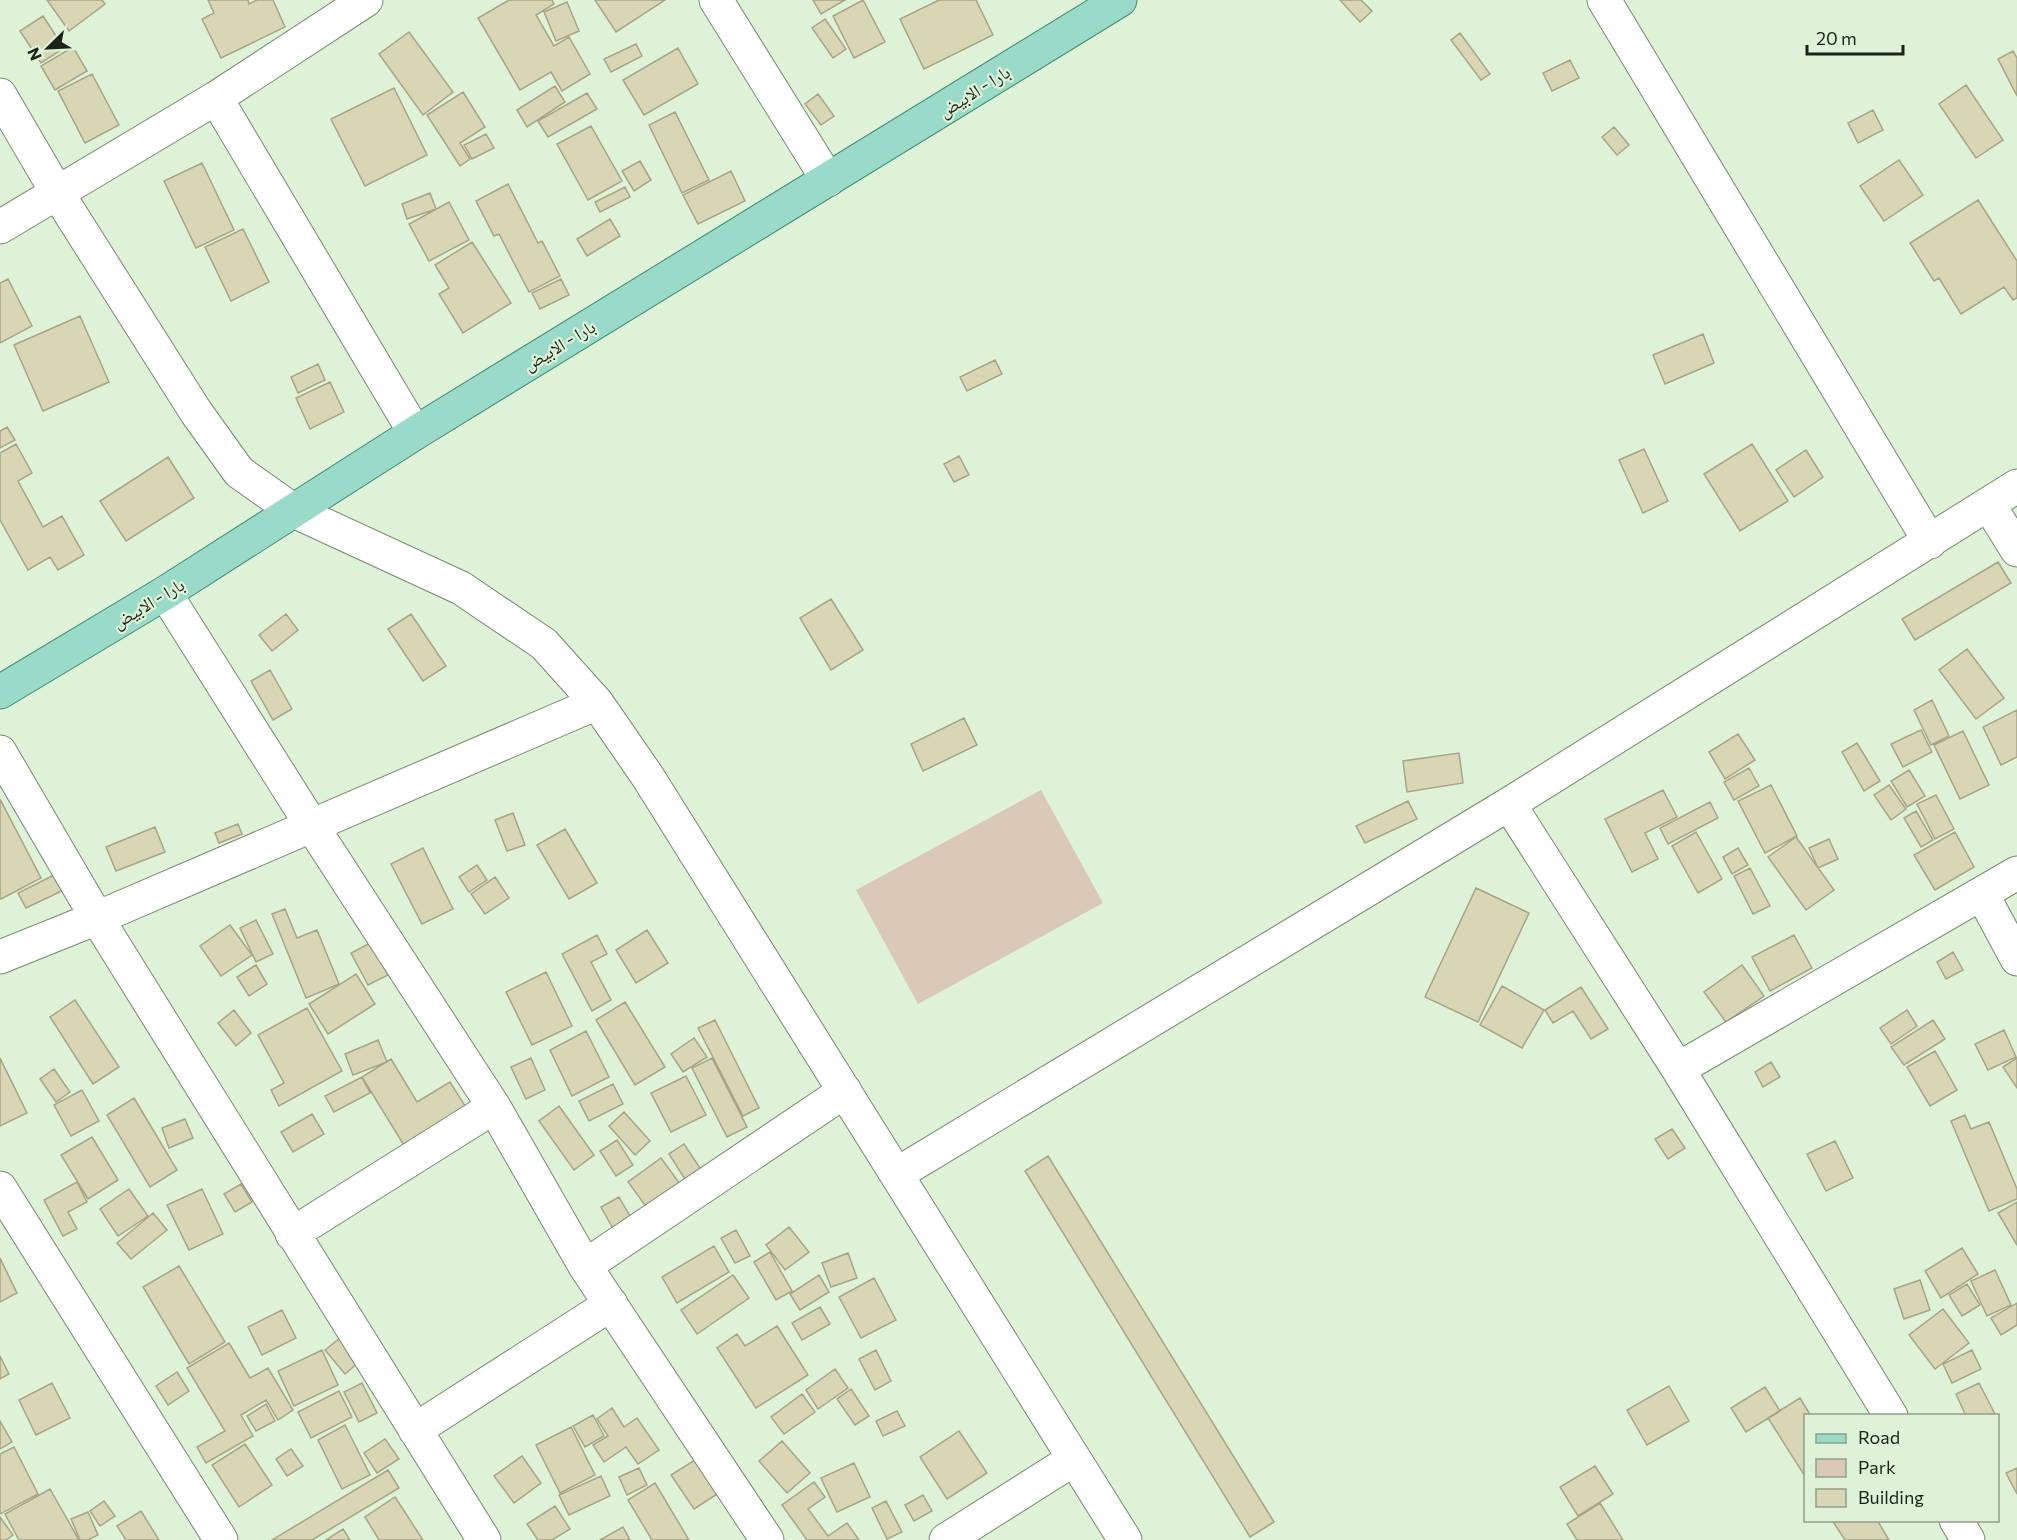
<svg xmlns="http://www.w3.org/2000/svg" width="2017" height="1540" viewBox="0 0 2017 1540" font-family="Commissioner,'Noto Naskh Arabic',sans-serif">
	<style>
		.green { fill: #dac9b7 }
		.building { fill: #d9d6b6; stroke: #a7a586; stroke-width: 1.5 }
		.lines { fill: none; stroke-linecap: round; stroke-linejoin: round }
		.minor-casing { stroke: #768870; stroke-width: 35 }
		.major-casing { stroke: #428972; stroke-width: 35 }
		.minor { stroke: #fff; stroke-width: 33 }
		.major { stroke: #9adac8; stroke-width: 33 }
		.labels { text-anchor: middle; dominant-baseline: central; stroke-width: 4.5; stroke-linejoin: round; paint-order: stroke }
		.street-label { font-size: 18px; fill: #1b2218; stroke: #def2d7 }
	</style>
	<rect width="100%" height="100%" fill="#def2d7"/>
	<path class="green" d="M1041 790 1103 903 918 1004 856 890Z"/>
	<path class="building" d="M47 0H102L105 4 69 31Z
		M208 0H248L249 4 257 0H273L285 27 221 58 202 19 214 13Z
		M509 0H552L554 4 536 15 554 46 569 37 590 74 562 91 551 72 520 90 478 18Z
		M595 0H665L616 32Z
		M813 0H845L821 14Z
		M863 0 885 42 854 58 833 16Z
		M939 0H976L993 35 924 69 900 19Z
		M1340 0H1361L1372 11 1360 22Z
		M567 2 579 31 556 41 544 12Z
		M43 16 64 48 41 63 20 31Z
		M825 19 846 49 833 58 812 28Z
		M409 32 453 92 423 115 379 54Z
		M1460 33 1490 74 1481 80 1451 40Z
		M636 44 642 56 611 72 604 59Z
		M73 47 87 71 55 90 41 66Z
		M678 48 698 84 644 115 623 80Z
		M2013 51 2017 58V96L1998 59Z
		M1570 60 1579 78 1552 91 1543 73Z
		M92 74 119 125 85 143 58 91Z
		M1966 85 2003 140 1976 158 1939 104Z
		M555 86 565 102 527 127 517 110Z
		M394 88 427 155 365 186 331 119Z
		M463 92 485 127 460 143 470 159 460 166 427 115Z
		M587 93 597 109 548 137 538 121Z
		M818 94 834 116 821 125 805 104Z
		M1873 110 1883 130 1858 143 1848 123Z
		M675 112 709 180 682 193 649 125Z
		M591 126 622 181 588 200 557 144Z
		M1614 127 1629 145 1617 155 1602 137Z
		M486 134 494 148 472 159 464 145Z
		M1899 160 1923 195 1884 221 1860 186Z
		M640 161 651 180 634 191 622 171Z
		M202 163 234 230 196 248 164 181Z
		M731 171 745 201 698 224 683 195Z
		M508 184 538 243 542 241 560 276 529 292 499 234 494 236 476 201Z
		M625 187 630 197 600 212 595 202Z
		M430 193 436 209 407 219 402 204Z
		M1978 200 2017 261V298L2013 300 2004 287 1961 314 1939 278 1934 281 1910 243Z
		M449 202 469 240 429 261 409 224Z
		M610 219 620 236 587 256 577 239Z
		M243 229 269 282 231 301 205 247Z
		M472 242 511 303 463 333 439 294 449 288 435 265Z
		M8 279 32 326 0 343V283Z
		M561 279 569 295 540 309 532 293Z
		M80 316 109 382 43 411 14 345Z
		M1703 334 1714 363 1665 384 1653 355Z
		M995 360 1002 374 967 391 960 377Z
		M318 364 325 380 298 393 291 377Z
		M330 382 344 412 310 429 296 398Z
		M7 427 15 440 0 448V431Z
		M16 444 32 473 18 481 43 527 62 516 84 555 58 570 50 557 28 570 0 520V453Z
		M1752 444 1788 501 1740 531 1704 474Z
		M1644 449 1668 501 1643 513 1619 460Z
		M1806 450 1823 477 1794 497 1776 470Z
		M959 456 969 475 954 482 944 464Z
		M168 457 194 498 126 541 100 501Z
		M1998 562 2011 583 1915 640 1902 619Z
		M831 599 863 650 831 670 800 618Z
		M286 614 298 630 272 651 259 635Z
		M411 614 446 666 423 681 388 629Z
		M1967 649 2004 698 1976 719 1939 670Z
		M270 670 292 709 273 720 251 681Z
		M1932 700 1949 736 1931 745 1914 710Z
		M2017 710V757L2001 765 1983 727Z
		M964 718 977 745 923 771 911 744Z
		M1921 730 1932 752 1903 767 1891 744Z
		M1963 731 1989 785 1960 799 1934 745Z
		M1738 734 1755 760 1725 779 1709 752Z
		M1857 743 1880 781 1864 791 1842 752Z
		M1459 753 1463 783 1407 792 1403 761Z
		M1749 768 1759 786 1734 800 1724 782Z
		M1909 770 1925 796 1907 807 1891 781Z
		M1771 785 1797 836 1765 853 1738 801Z
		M1889 785 1906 809 1891 820 1874 795Z
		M1663 790 1677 817 1645 833 1658 859 1632 872 1605 819Z
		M1936 795 1954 829 1935 839 1917 804Z
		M0 799 41 878 1 899 0 898Z
		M1408 801 1417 819 1365 843 1356 826Z
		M1710 802 1718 818 1668 844 1660 828Z
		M1916 811 1933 840 1921 847 1904 818Z
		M513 813 525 845 507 851 495 820Z
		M238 824 242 834 219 843 215 833Z
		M155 827 165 852 116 871 106 847Z
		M565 829 597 883 569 899 537 845Z
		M1696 832 1722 879 1698 893 1672 846Z
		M1955 832 1974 867 1935 890 1914 855Z
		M1796 837 1834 890 1806 910 1768 857Z
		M1829 839 1838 859 1818 868 1809 848Z
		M423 848 453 909 422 924 391 864Z
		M1738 848 1748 865 1732 874 1723 857Z
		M477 865 487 880 469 892 459 877Z
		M1750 868 1770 906 1753 914 1734 876Z
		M56 874 64 890 26 908 18 893Z
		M495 877 509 898 485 914 471 894Z
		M1476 888 1529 913 1478 1022 1425 997Z
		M285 909 297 938 317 930 339 984 306 998 272 914Z
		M256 920 273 954 256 962 240 928Z
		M230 925 252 955 221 976 200 946Z
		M647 930 668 963 636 983 616 950Z
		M597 935 607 954 591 962 611 1000 592 1011 562 954Z
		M1794 935 1812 968 1770 991 1752 957Z
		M372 942 388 975 368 985 351 953Z
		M1953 952 1963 970 1946 979 1937 962Z
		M256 965 267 984 249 996 237 977Z
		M1742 965 1764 996 1726 1022 1704 992Z
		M546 972 572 1026 532 1045 506 992Z
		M356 974 375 1004 328 1034 309 1004Z
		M1502 986 1544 1010 1522 1048 1480 1025Z
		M1581 987 1608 1029 1591 1039 1573 1011 1553 1023 1545 1010Z
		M75 1000 119 1067 93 1084 50 1017Z
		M625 1002 665 1067 635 1085 596 1020Z
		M307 1008 342 1071 279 1106 271 1090 284 1083 258 1035Z
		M234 1010 251 1033 236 1046 218 1023Z
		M1907 1010 1917 1026 1891 1044 1880 1028Z
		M715 1020 759 1108 743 1116 698 1028Z
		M1933 1020 1945 1039 1904 1065 1891 1047Z
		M2004 1030 2016 1057 1988 1070 1975 1044Z
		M586 1031 609 1077 572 1096 550 1050Z
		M694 1038 707 1057 683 1072 671 1054Z
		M378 1040 387 1062 353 1075 345 1054Z
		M1935 1051 1957 1090 1930 1106 1907 1067Z
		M0 1058 27 1113 0 1126Z
		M531 1058 545 1090 526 1099 511 1067Z
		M712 1058 747 1127 727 1137 692 1068Z
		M2017 1058V1088L2003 1067Z
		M391 1059 417 1102 450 1082 467 1109 405 1147 362 1077Z
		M1771 1062 1780 1077 1763 1087 1755 1072Z
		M54 1069 70 1092 56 1102 40 1079Z
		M686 1076 706 1115 671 1132 651 1093Z
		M362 1077 370 1093 334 1112 325 1096Z
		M613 1084 623 1104 589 1121 579 1101Z
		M82 1090 99 1121 71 1136 54 1105Z
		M134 1098 177 1170 150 1187 107 1115Z
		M559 1106 594 1155 574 1170 539 1121Z
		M624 1112 650 1141 635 1155 609 1126Z
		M312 1114 324 1134 293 1152 281 1132Z
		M1965 1115 1971 1129 1989 1122 2017 1189V1199L1989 1211 1951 1121Z
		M185 1119 193 1138 169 1148 162 1128Z
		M1672 1129 1685 1148 1668 1159 1655 1139Z
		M92 1137 118 1180 88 1199 61 1155Z
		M617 1140 633 1165 616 1176 600 1151Z
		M1835 1141 1853 1178 1826 1191 1807 1154Z
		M684 1144 704 1174 688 1184 669 1154Z
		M1048 1156 1274 1522 1250 1537 1025 1171Z
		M661 1158 683 1188 650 1212 628 1182Z
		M77 1182 87 1202 68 1212 77 1229 63 1236 44 1200Z
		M241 1184 252 1202 235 1212 224 1194Z
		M129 1189 148 1216 118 1236 100 1209Z
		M202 1189 223 1234 189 1250 167 1205Z
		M619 1197 634 1223 616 1234 601 1207Z
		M2017 1202V1245L1998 1213Z
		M153 1213 167 1230 131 1259 117 1243Z
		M789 1227 809 1252 785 1270 766 1245Z
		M736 1230 750 1256 735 1263 721 1238Z
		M714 1246 729 1272 677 1303 662 1277Z
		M1962 1248 1978 1274 1941 1298 1925 1271Z
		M770 1252 792 1291 776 1300 754 1262Z
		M848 1253 857 1278 831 1287 822 1263Z
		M0 1258 17 1293 0 1302Z
		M179 1266 225 1342 189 1364 143 1287Z
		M1995 1270 2011 1305 1987 1316 1971 1281Z
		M733 1275 749 1298 697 1334 681 1310Z
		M819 1275 829 1292 800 1310 790 1294Z
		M874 1278 896 1320 861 1338 839 1297Z
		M1920 1280 1930 1310 1904 1319 1894 1289Z
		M1967 1284 1980 1305 1962 1316 1949 1295Z
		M2017 1303V1325L2001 1335 1991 1318Z
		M820 1307 830 1324 802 1340 792 1323Z
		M1943 1309 1969 1343 1935 1369 1909 1335Z
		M282 1310 296 1338 262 1355 248 1327Z
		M777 1326 808 1375 756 1408 717 1348 737 1334 745 1346Z
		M340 1338 359 1362 345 1374 325 1350Z
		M229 1343 250 1378 268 1368 293 1410 278 1420 266 1400 241 1415 253 1436 206 1463 197 1447 225 1431 187 1368Z
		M322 1350 338 1385 294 1406 278 1371Z
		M876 1350 891 1381 875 1390 859 1359Z
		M1972 1350 1981 1369 1952 1383 1943 1364Z
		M0 1356 9 1374 0 1379Z
		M835 1369 848 1388 818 1409 806 1390Z
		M177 1372 189 1391 168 1405 156 1386Z
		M52 1383 70 1418 36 1435 19 1400Z
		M362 1383 377 1413 359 1422 344 1392Z
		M1979 1383 1996 1416H1966L1956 1394Z
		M1669 1386 1689 1421 1647 1445 1627 1410Z
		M1765 1387 1780 1411 1746 1432 1731 1408Z
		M851 1389 869 1416 855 1425 837 1399Z
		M339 1391 352 1417 311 1438 298 1412Z
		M802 1394 815 1412 784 1434 771 1417Z
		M1800 1398 1811 1416H1806V1478L1768 1418Z
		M266 1404 275 1421 256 1431 247 1416Z
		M612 1408 624 1427 637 1418 659 1450 638 1464 626 1447 604 1462 593 1445 608 1436 597 1419Z
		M897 1411 905 1426 883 1436 876 1421Z
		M593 1415 604 1436 585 1447 573 1426Z
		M0 1421 12 1442 0 1449Z
		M345 1425 370 1475 342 1489 318 1440Z
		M571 1427 595 1475 560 1493 536 1445Z
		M959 1431 987 1473 947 1499 920 1457Z
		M385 1439 399 1459 377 1473 364 1453Z
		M782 1441 810 1473 787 1493 759 1461Z
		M245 1444 272 1485 239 1507 212 1465Z
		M14 1447 38 1494 0 1514V1454Z
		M291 1449 303 1466 287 1476 276 1459Z
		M703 1455 725 1489 694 1509 671 1475Z
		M522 1456 541 1483 514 1503 494 1476Z
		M854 1463 870 1497 837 1512 821 1478Z
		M1595 1466 1613 1494 1578 1516 1560 1487Z
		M639 1468 647 1485 627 1495 619 1477Z
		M2017 1468V1494L2006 1473Z
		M388 1470 399 1488 312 1540H272Z
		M601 1476 610 1496 569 1515 559 1495Z
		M814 1482 825 1497 808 1509 828 1536 847 1523 859 1540H807L782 1505Z
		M655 1483 689 1540H652L628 1500Z
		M50 1489 79 1540H19L5 1514Z
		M923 1495 932 1511 914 1521 905 1505Z
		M395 1497 423 1540H379L365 1517Z
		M104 1501 115 1516 100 1526 90 1511Z
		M886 1501 902 1532 887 1539 872 1508Z
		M1600 1503 1623 1540H1577L1567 1524Z
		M555 1506 570 1529 552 1540H538L527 1524Z
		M141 1511 159 1540H126L117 1526Z
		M88 1512 98 1535 88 1540H80L71 1519Z
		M0 1517 13 1535 6 1540H0Z
		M1832 1520H1877L1889 1540H1845Z
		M623 1527 630 1540H600Z
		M343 1529 350 1540H326Z"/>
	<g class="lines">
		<g class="minor-casing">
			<path id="minor" d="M716 0 828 180
				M1604 0 1930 542
				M0 95 58 194 196 412 239 472 294 511 461 588 544 644 597 703 648 777 1125 1540
				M216 98 415 433
				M0 227 216 98 366 0
				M1989 505 2017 550
				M165 593 312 826 494 1107 585 1266 767 1540
				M0 752 97 918 484 1540
				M1509 804 1678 1069 1891 1416
				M1982 894 2017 959
				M0 957 97 918 597 703
				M1678 1069 2017 873
				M897 1174 1509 804 2017 486
				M0 1188 221 1540
				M292 1234 494 1107
				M585 1266 845 1091
				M415 1430 611 1304
				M1956 1520 1968 1540
				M946 1540 1074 1459"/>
		</g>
		<g class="major-casing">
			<path id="major" d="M0 692 165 593 415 433 1120 0"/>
		</g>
		<use href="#minor" class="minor"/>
		<use href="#major" class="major"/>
	</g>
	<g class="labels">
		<g class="street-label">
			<text transform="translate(974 91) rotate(-32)">بارا - الابيض</text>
			<text transform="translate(559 345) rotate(-31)">بارا - الابيض</text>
			<text transform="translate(148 603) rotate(-31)">بارا - الابيض</text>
		</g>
	</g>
	<rect x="1804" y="1414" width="195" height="108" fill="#def2d7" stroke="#909f8b" stroke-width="1.5"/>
	<rect x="1816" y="1434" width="30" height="9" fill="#9adac8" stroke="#909f8b" stroke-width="1.5"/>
	<text x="1858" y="1444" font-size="18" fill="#1b2218">Road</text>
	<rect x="1816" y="1459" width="30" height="18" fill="#dac9b7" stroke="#909f8b" stroke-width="1.5"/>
	<text x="1858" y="1474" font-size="18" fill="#1b2218">Park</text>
	<rect x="1816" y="1489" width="30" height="18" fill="#d9d6b6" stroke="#909f8b" stroke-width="1.5"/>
	<text x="1858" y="1504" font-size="18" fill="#1b2218">Building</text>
	<g transform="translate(48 48) rotate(246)" stroke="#def2d7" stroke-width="4.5" paint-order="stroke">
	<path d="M0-4.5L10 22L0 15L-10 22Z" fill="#1b2218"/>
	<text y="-9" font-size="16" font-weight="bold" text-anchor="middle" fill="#1b2218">N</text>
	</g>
	<path d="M1807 45v9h96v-9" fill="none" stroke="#1b2218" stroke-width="3"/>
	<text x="1816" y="45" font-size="18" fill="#1b2218" stroke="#def2d7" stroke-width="4.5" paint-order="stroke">20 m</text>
</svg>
